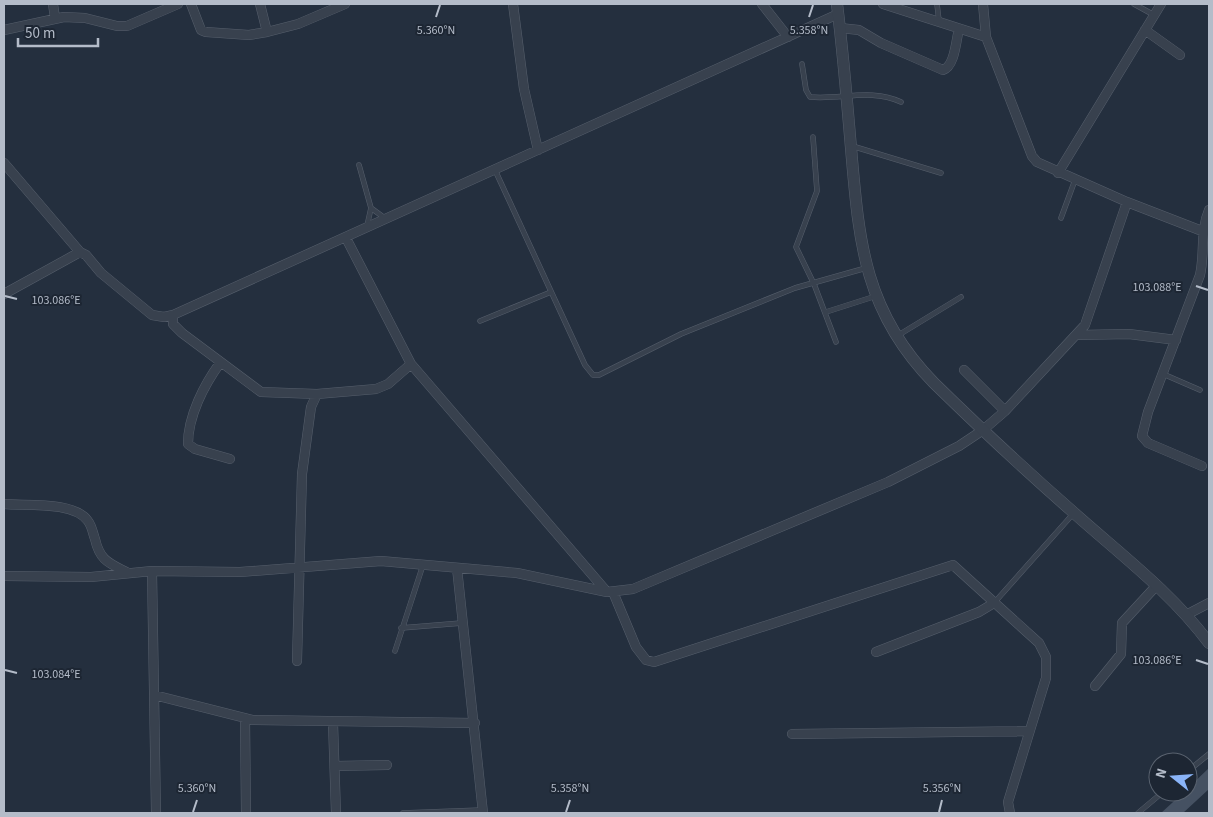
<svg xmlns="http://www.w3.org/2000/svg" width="1213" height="817" viewBox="0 0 1213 817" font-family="'Source Sans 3',sans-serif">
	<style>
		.building { fill: #455162 }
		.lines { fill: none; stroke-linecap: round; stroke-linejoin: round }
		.service-casing { stroke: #565f6c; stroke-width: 5.5 }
		.minor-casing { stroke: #565f6c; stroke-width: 10 }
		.tertiary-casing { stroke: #565f6c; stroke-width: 12 }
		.service { stroke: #38414e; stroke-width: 4.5 }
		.minor { stroke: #38414e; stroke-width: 9 }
		.tertiary { stroke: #38414e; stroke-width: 11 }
		.ticks { fill: none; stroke: #b4bcc9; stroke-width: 2 }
		.ticks-label { font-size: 12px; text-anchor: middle; fill: #b4bcc9; stroke: #1d2633; stroke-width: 4; stroke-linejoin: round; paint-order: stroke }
	</style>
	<rect width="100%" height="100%" fill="#242f3e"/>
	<path class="building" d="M1209 768V789L1183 813H1161L1184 792H1188V788Z"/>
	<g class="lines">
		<g class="service-casing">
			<path id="service" d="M937 4 939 21
				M1134 4 1154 15
				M802 64 806 90 810 97C841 100 871 88 901 102
				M813 137 817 191 796 247 814 284 836 342
				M852 146 941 173
				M359 165 371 208 386 219
				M495 170 585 365 593 375H599L681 334 795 288 866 268
				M1061 218 1075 180
				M367 226 371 208
				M826 312 876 296
				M480 321 551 292
				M897 336 961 297
				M1163 374 1200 390
				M994 603 1073 514
				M401 628 462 623
				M395 651 423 565
				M1188 771 1209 754
				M403 813 483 810
				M1138 813 1163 792"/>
		</g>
		<g class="minor-casing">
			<path id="minor" d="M53 4 55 18
				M191 4 201 30 206 32 249 35 267 32 260 4
				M513 4 524 89 538 150
				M762 4 788 37
				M883 4 986 37
				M983 4 986 37 1032 156 1037 162 1127 202 1202 231
				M840 28 859 30 881 43 943 70C955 66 956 40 959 29
				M4 30 64 17 85 18 117 26H127L178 4
				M1145 30 1180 55
				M267 32 298 24 345 4
				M4 163 80 252
				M1058 173 1161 4
				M346 238 411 364 607 592
				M4 294 80 252 86 255 101 273 152 315 164 317 173 315 838 14
				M173 315V324L182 333 261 392 317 394
				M1078 335 1129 334 1176 340
				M220 363C204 385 188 416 188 444L195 449 230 459
				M964 370 1005 411
				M1202 466 1148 443 1142 436 1148 412 1200 275C1205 253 1200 231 1209 210
				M4 504C26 506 74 501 88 521 92 526 93 534 95 539 100 561 109 563 128 573
				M457 568 483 813
				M152 571 156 813
				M4 576 91 577 152 571 240 572 381 561 517 573 607 592 633 589 888 482 959 446 983 430 1005 411 1085 325 1127 202
				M613 592 636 647 646 660 654 662 953 565 1039 643 1046 657V678L1008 802 1010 813
				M1186 615 1209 603
				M876 652 979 612 994 603
				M297 661 302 474 311 407 317 394 376 389 388 384 411 364
				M1095 686 1121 654 1122 623 1157 585
				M154 695 253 720 475 723
				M245 718 246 813
				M333 723 336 813
				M792 734 1029 731
				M335 766 387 765"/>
		</g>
		<g class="tertiary-casing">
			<path id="tertiary" d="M837 4C843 52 847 100 851 148 859 242 864 312 934 383 979 427 1025 470 1073 512 1120 554 1171 592 1209 643"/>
		</g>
		<use href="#service" class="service"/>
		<use href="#minor" class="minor"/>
		<use href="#tertiary" class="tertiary"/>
	</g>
	<path class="ticks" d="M436 17 440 5M809 17 813 5M1196 286 1208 290M5 296 17 299M1196 660 1208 664M5 670 17 673M193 812 197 800M566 812 570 800M939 812 942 800"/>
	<g class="ticks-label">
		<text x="436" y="34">5.360°N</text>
		<text x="809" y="34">5.358°N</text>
		<text x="1157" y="291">103.088°E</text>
		<text x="56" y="304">103.086°E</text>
		<text x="1157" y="664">103.086°E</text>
		<text x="56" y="678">103.084°E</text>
		<text x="197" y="792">5.360°N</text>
		<text x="570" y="792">5.358°N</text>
		<text x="942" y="792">5.356°N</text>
	</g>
	<rect width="1213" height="817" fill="none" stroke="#b4bcc9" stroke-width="10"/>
	<g transform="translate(1173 777) rotate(287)"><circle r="24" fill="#1d2633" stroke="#59626f"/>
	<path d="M0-4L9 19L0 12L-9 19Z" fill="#8ab4f8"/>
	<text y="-8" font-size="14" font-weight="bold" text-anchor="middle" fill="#b4bcc9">N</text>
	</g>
	<path d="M18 38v8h80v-8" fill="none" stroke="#b4bcc9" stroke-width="2.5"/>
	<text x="25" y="38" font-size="15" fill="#b4bcc9" stroke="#1d2633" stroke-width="4" paint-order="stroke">50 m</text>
</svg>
